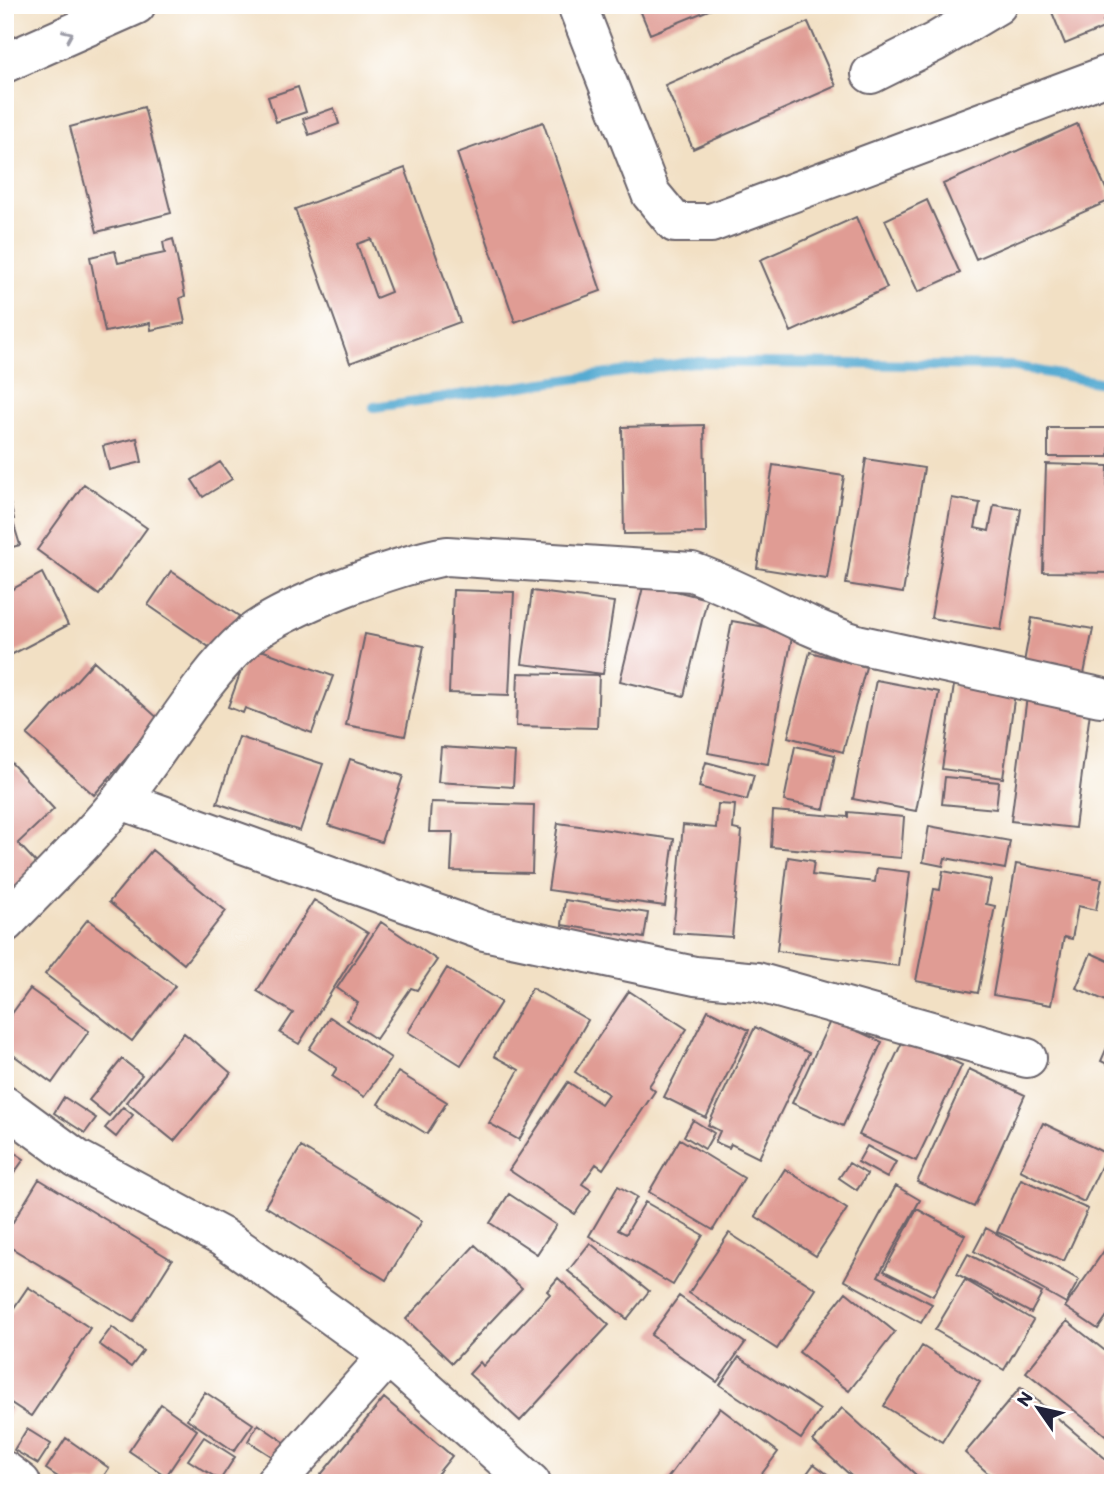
<svg xmlns="http://www.w3.org/2000/svg" width="1118" height="1488" viewBox="0 0 1118 1488" font-family="Itim,sans-serif">
	<style>
		.lines { fill: none; stroke-linecap: round; stroke-linejoin: round }
		.stream { stroke: #57abd2; stroke-width: 10 }
		.building { fill: #e09c94; fill-rule: evenodd }
		.minor-casing { stroke: #6b646b; stroke-width: 42 }
		.major-casing { stroke: #6b646b; stroke-width: 42 }
		.minor { stroke: #fff; stroke-width: 38 }
		.major { stroke: #fff; stroke-width: 38 }
		.oneway { stroke: #9c9ca7 }
	</style>
	<rect width="100%" height="100%" fill="#fff"/>
	<filter id="ink" filterUnits="userSpaceOnUse"><feTurbulence type="fractalNoise" baseFrequency=".0143" numOctaves="2"/><feDisplacementMap in="SourceGraphic" scale="14" xChannelSelector="R" yChannelSelector="G"/><feConvolveMatrix kernelMatrix="1 2 1 2 8 2 1 2 1" color-interpolation-filters="sRGB"/></filter>
	<filter id="wash" filterUnits="userSpaceOnUse"><feTurbulence type="fractalNoise" baseFrequency=".00686" numOctaves="4" result="noise"/><feDisplacementMap in="SourceGraphic" scale="28" xChannelSelector="R" yChannelSelector="G"/><feGaussianBlur stdDeviation="1.57" result="paint"/><feColorMatrix in="noise" values="0 0 0 0 0 0 0 0 0 0 0 0 0 0 0 0 0 1.4 0 .05"/><feComposite in="paint" operator="in"/></filter>
	<g filter="url(#wash)">
		<rect width="100%" height="100%" fill="#f2e0c4"/>
		<g class="lines">
			<path class="stream" d="M374 407 693 362 1011 366 1113 385"/>
		</g>
		<g id="blocks">
			<path class="building" d="M638 5H721L650 34Z
				M1049 5H1113V17L1103 21 1106 27 1065 44Z
				M808 22 836 86 693 149 665 85Z
				M298 87 306 112 276 122 268 97Z
				M144 107 171 213 97 232 70 127Z
				M334 108 339 124 309 135 303 119Z
				M543 122 601 291 515 322 457 153Z
				M1077 124 1111 200 976 259 943 184Z
				M405 168 460 322 350 363 295 209ZM371 239 391 292 376 298 357 244Z
				M927 200 960 273 918 292 885 220Z
				M856 217 887 288 791 332 760 260Z
				M173 239 185 296 180 298 185 323 151 330 150 323 105 332 90 257 115 251 118 263 165 253 163 242Z
				M704 425 706 533 624 534 622 427Z
				M1048 428H1110L1109 457H1048Z
				M137 438 142 462 109 470 103 446Z
				M866 459 924 468 903 593 846 584Z
				M220 462 232 479 203 497 192 480Z
				M1046 464 1108 466 1107 501H1113V573L1043 572Z
				M773 465 844 476 827 579 757 568Z
				M84 484 147 528 99 595 37 550Z
				M6 487 14 519 5 521V488Z
				M952 498 980 503 975 528 989 531 994 505 1021 509 1001 630 931 618Z
				M13 522 20 545 5 549V524Z
				M171 571 239 616 215 651 148 605Z
				M42 573 68 625 5 658V593Z
				M644 583 707 599 684 696 620 681Z
				M453 590 514 592 509 695 449 693Z
				M532 591 614 602 603 674 522 664Z
				M1032 618 1093 629 1083 679 1023 668Z
				M732 621 793 632 768 764 708 753Z
				M365 634 424 646 405 736 346 725Z
				M250 646 333 676 312 733 245 708 243 713 228 707Z
				M810 652 866 667 843 752 788 737Z
				M94 661 160 720 94 795 27 735Z
				M518 673 599 675 597 728 516 726Z
				M876 680 939 692 916 811 853 799Z
				M954 685 1015 693 1003 778 942 769Z
				M1027 696 1091 704 1075 828 1011 821Z
				M239 737 323 764 300 831 217 803Z
				M795 746 835 755 824 809 784 801Z
				M441 747 515 752 513 787 438 782Z
				M5 756 54 809 18 843 42 869 14 895 5 885Z
				M350 759 403 776 381 842 328 825Z
				M706 762 754 775 747 800 699 787Z
				M945 777 999 782 996 809 942 804Z
				M431 802 534 805 532 873 451 871 453 832H429Z
				M718 804 735 805 733 829 742 831 732 937 673 933 683 825 716 828Z
				M773 811 848 817V812L904 817 901 858 771 847Z
				M558 823 674 839 665 906 548 890Z
				M929 826 1010 841 1005 869 945 858 943 866 923 862Z
				M152 850 226 911 184 964 109 902Z
				M788 857 814 861 812 875 875 882 877 868 910 872 898 966 777 951Z
				M1016 864 1102 879 1096 910 1078 906 1072 939 1064 937 1051 1005 993 995Z
				M943 871 991 880 986 904 995 906 978 993 916 981 934 889 940 890Z
				M314 900 368 933 299 1044 280 1033 293 1013 257 991Z
				M565 900 648 913 644 938 562 925Z
				M88 919 175 986 132 1041 45 974Z
				M381 922 437 960 417 990 411 988 376 1039 347 1020 358 1003 337 988Z
				M1091 953 1113 963V1004L1076 988Z
				M447 968 501 1002 461 1065 408 1032Z
				M532 988 588 1020 519 1140 489 1123 519 1070 494 1056Z
				M30 989 89 1031 52 1083 5 1049V1023Z
				M629 991 687 1029 649 1086 655 1091 603 1169 596 1164 582 1184 591 1190 575 1214 509 1170 568 1082 601 1104 608 1094 575 1072Z
				M708 1010 749 1030 706 1118 664 1097Z
				M330 1017 391 1058 364 1097 332 1076 337 1068 309 1049Z
				M831 1019 882 1042 843 1126 792 1103Z
				M755 1027 809 1053 759 1158 731 1144 729 1148 715 1142 720 1131 708 1125Z
				M184 1033 231 1073 174 1141 126 1102Z
				M1113 1034V1067L1101 1061Z
				M904 1038 962 1065 916 1161 859 1135Z
				M122 1059 142 1075 109 1116 89 1100Z
				M969 1069 1025 1095 974 1207 917 1182Z
				M398 1072 447 1102 427 1134 378 1104Z
				M64 1097 96 1118 85 1133 54 1113Z
				M123 1107 133 1115 116 1137 105 1128Z
				M693 1120 714 1133 705 1149 684 1136Z
				M1043 1123 1107 1154 1084 1202 1020 1170Z
				M680 1139 744 1178 713 1230 649 1192Z
				M5 1146 24 1159 5 1186Z
				M867 1146 896 1162 887 1178 858 1162Z
				M301 1147 422 1221 386 1280 265 1206Z
				M849 1163 867 1174 857 1190 839 1178Z
				M785 1169 847 1209 816 1256 755 1216Z
				M39 1179 172 1260 133 1322 5 1244V1235Z
				M1021 1179 1088 1209 1064 1261 997 1232Z
				M618 1186 637 1197 618 1230 626 1234 645 1202 703 1235 673 1285 589 1236Z
				M896 1186 920 1200 878 1276 932 1304 921 1323 844 1280Z
				M509 1194 556 1225 537 1254 490 1223Z
				M917 1209 965 1235 933 1296 884 1271Z
				M986 1228 1079 1280 1066 1303 974 1251Z
				M729 1233 816 1289 777 1349 689 1293Z
				M1113 1238V1307L1098 1329 1065 1307Z
				M590 1243 649 1291 627 1319 568 1271Z
				M475 1245 522 1288 452 1363 406 1319Z
				M968 1254 1042 1293 1031 1313 957 1274Z
				M558 1278 609 1325 520 1421 469 1374 480 1362 483 1366 550 1294 547 1291Z
				M965 1280 1033 1320 1004 1370 935 1330Z
				M28 1287 90 1328 31 1416 5 1399V1321Z
				M846 1292 895 1332 849 1391 799 1352Z
				M679 1296 745 1343 717 1382 651 1335Z
				M1067 1321 1113 1357V1441L1026 1372Z
				M112 1327 143 1351 131 1367 99 1344Z
				M922 1346 980 1382 942 1442 884 1406Z
				M739 1357 820 1410 801 1439 720 1385Z
				M1021 1387 1113 1465V1483H999L965 1453Z
				M205 1392 253 1424 234 1451 187 1419Z
				M384 1398 452 1456 430 1483H314Z
				M161 1404 197 1430 166 1476 129 1451Z
				M5 1405 12 1409 5 1421Z
				M720 1408 778 1452 755 1483H664Z
				M842 1408 925 1483H859L838 1464 813 1441Z
				M258 1424 290 1446 279 1461 248 1441Z
				M27 1429 51 1444 38 1464 14 1450Z
				M204 1437 235 1457 220 1480 188 1460Z
				M66 1438 109 1468 99 1483H67L46 1469Z
				M814 1464 839 1483H800Z"/>
		</g>
	</g>
	<g filter="url(#ink)">
		<use href="#blocks" fill-opacity="0" stroke="#6b646b" stroke-width="2"/>
		<g class="lines">
			<g class="minor-casing">
				<path id="minor" d="M577 5 651 194 675 223H711L1113 73
					M871 74 935 42 997 5
					M121 800 484 931 695 976 757 982 1027 1058
					M5 923C44 882 87 842 122 798 161 750 201 678 246 638 279 608 401 563 447 556L692 572C749 592 799 626 857 644L1100 697
					M5 1106 77 1159 222 1237 255 1260 388 1356 531 1483
					M5 1471 21 1483
					M275 1483 388 1356"/>
			</g>
			<g class="major-casing">
				<path id="major" d="M5 63 136 5"/>
			</g>
			<use href="#minor" class="minor"/>
			<use href="#major" class="major"/>
		</g>
		<defs><path id="oneway-chevron" d="M-2-3.5L2.5 0L-2 3.5" fill="none" stroke-width="1.6" stroke-linecap="round" stroke-linejoin="round" transform="scale(1.75)"/></defs>
		<use class="oneway" href="#oneway-chevron" transform="translate(68 35) rotate(-24)"/>
	</g>
	<rect width="1118" height="1488" fill="none" stroke="#fff" stroke-width="28"/>
	<g transform="translate(1038 1408) rotate(304)" stroke="#ffffff" stroke-width="5" paint-order="stroke">
	<path d="M0-5L12 26L0 18L-12 26Z" fill="#22223b"/>
	<text y="-10" font-size="19" font-weight="bold" text-anchor="middle" fill="#22223b">N</text>
	</g>
</svg>
